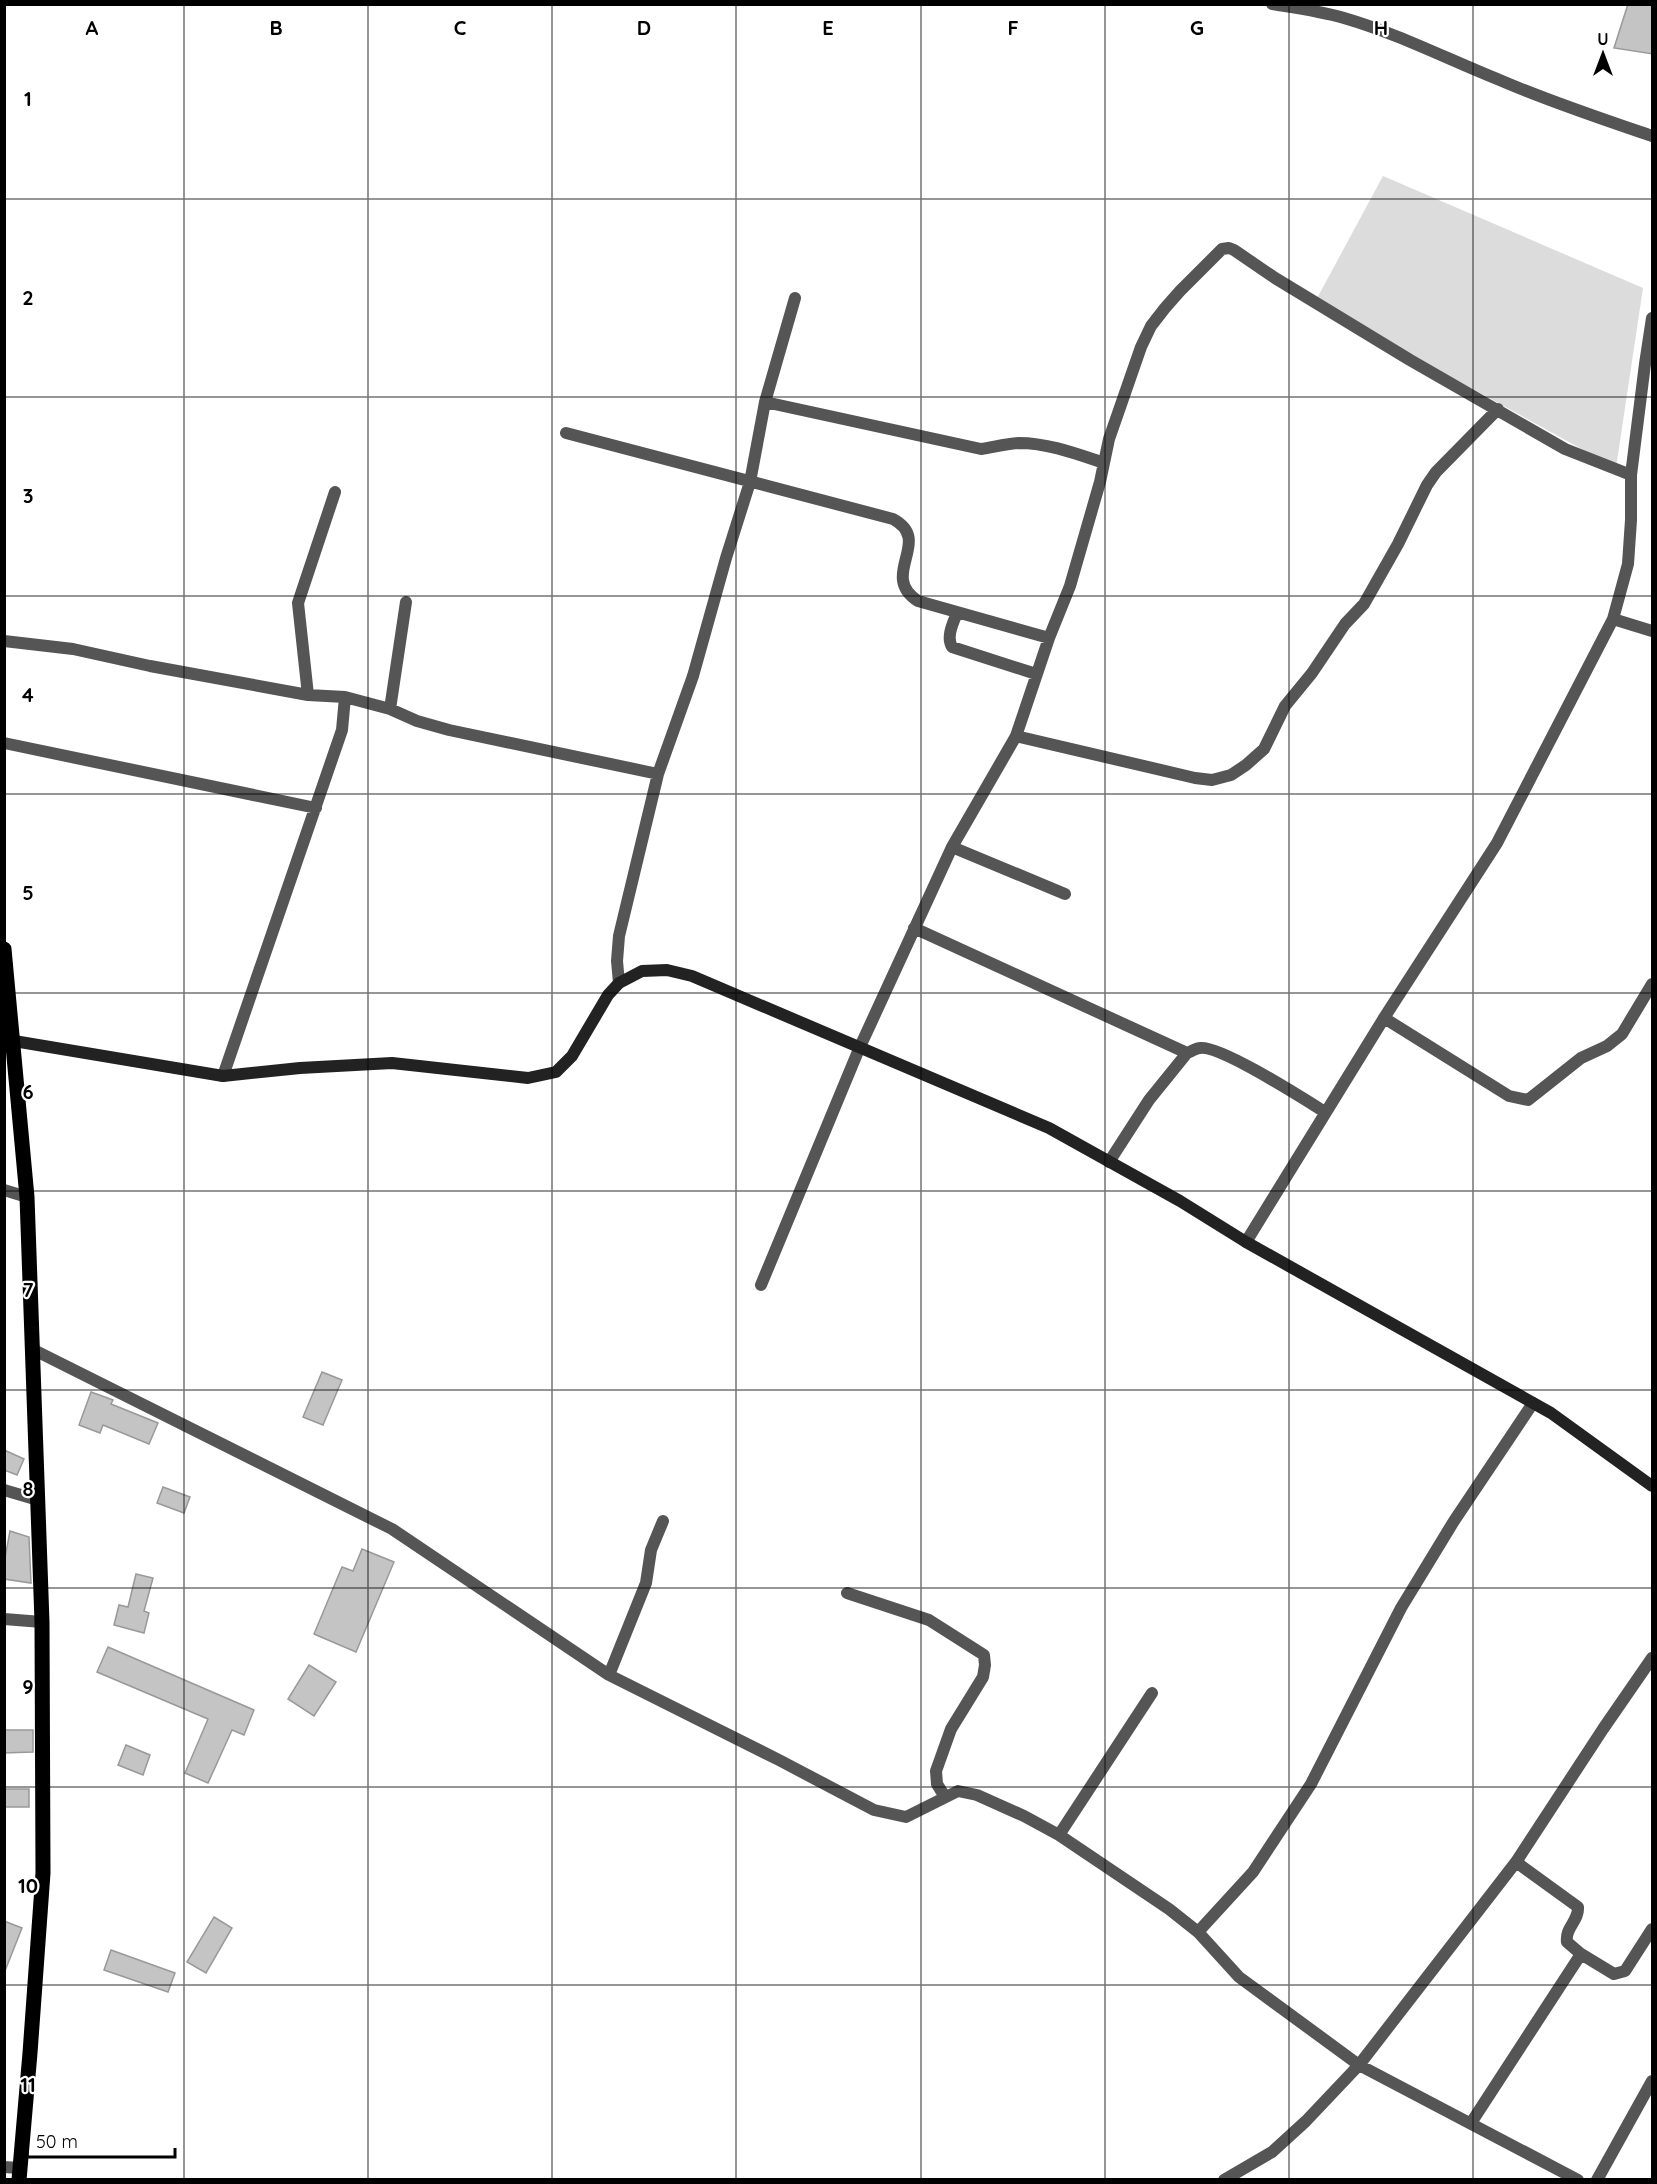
<svg xmlns="http://www.w3.org/2000/svg" width="1657" height="2184" viewBox="0 0 1657 2184" font-family="Quicksand,sans-serif">
	<style>
		.green { fill: #dcdcdc }
		.building { fill: #c4c4c4; stroke: #999; stroke-width: 1.5 }
		.lines { fill: none; stroke-linecap: round; stroke-linejoin: round }
		.street { stroke: #555; stroke-width: 12 }
		.secondary { stroke: #222; stroke-width: 12 }
		.primary { stroke: #000; stroke-width: 15 }
		.grid { fill: none; stroke: #000; stroke-width: 1.5; stroke-opacity: 0.55 }
		.grid-label { font-size: 20px; text-anchor: middle; font-weight: bold; fill: #000; stroke: #fff; stroke-width: 4.5; stroke-linejoin: round; paint-order: stroke }
	</style>
	<rect width="100%" height="100%" fill="#fff"/>
	<path class="green" d="M1383 176 1643 288 1616 468 1315 302Z"/>
	<path class="building" d="M1628 4H1653V54L1614 48Z
		M322 1372 342 1380 323 1425 303 1417Z
		M91 1392 113 1400 111 1404 158 1423 149 1444 103 1425 100 1433 79 1425Z
		M4 1450 24 1459 17 1475 4 1470Z
		M163 1487 190 1497 184 1513 157 1503Z
		M10 1531 29 1537 31 1583 4 1579V1563Z
		M362 1549 394 1562 356 1652 314 1634 342 1567 353 1571Z
		M136 1574 153 1578 144 1611 149 1613 144 1633 114 1625 119 1605 128 1607Z
		M108 1647 254 1710 244 1735 232 1730 208 1783 185 1773 208 1719 97 1672Z
		M309 1665 336 1682 314 1716 288 1699Z
		M4 1730H33V1752L4 1753Z
		M126 1745 150 1755 143 1775 118 1765Z
		M4 1789H29V1807H4Z
		M214 1917 232 1928 206 1973 187 1962Z
		M4 1921 22 1928 5 1971 4 1970Z
		M111 1950 175 1973 168 1992 104 1970Z"/>
	<g class="lines">
		<path class="street" d="M1272 4C1297 8 1320 11 1344 18 1399 34 1449 60 1502 81 1551 102 1602 119 1652 136
			M765 402 981 449C994 447 1006 444 1019 443 1048 443 1077 454 1104 463
			M566 433 893 519C934 541 878 575 918 601L1049 638
			M957 613C953 623 946 637 952 647L1036 674
			M1613 619 1652 631
			M4 641 73 649 150 666 308 695 345 697 342 730 223 1076
			M308 695 298 603 335 492
			M345 697 390 709 417 721 449 730 658 774
			M390 709 406 602
			M1016 736 1195 778 1212 780 1231 775 1246 765 1264 749 1285 706 1312 673 1345 624 1364 604 1398 544 1427 485 1436 472 1498 409
			M4 743 316 808
			M952 847 1065 894
			M914 928 1187 1053C1190 1052 1196 1048 1200 1048 1220 1045 1304 1099 1325 1112
			M619 983 617 961 619 936 658 774 693 676 726 558 750 482 765 402 795 298
			M1384 1018 1509 1096 1528 1100 1581 1058 1607 1046 1622 1034 1652 984
			M1109 1162 1149 1100 1187 1053
			M4 1190 27 1197
			M1246 1242 1384 1018 1497 843 1613 619 1628 564 1631 520V475L1645 364 1652 318
			M761 1285 859 1049 952 847 1016 736 1049 638 1070 586 1100 482 1109 439 1141 347 1151 326 1165 308 1180 291 1222 249 1229 248 1234 250 1275 278 1410 360 1565 449 1631 475
			M34 1350 392 1529 609 1675 779 1760 874 1810 906 1817 958 1791 977 1795 1024 1816 1059 1835 1169 1909 1198 1932 1239 1977 1359 2065 1578 2180
			M4 1490 38 1500
			M847 1593 929 1620 984 1655 985 1665 983 1677 951 1729 936 1771 937 1784 945 1797
			M4 1619 42 1622
			M609 1675 646 1583 651 1550 663 1521
			M1059 1835 1152 1693
			M1516 1862 1578 1907C1579 1921 1565 1927 1567 1942L1581 1954 1614 1974 1625 1971 1652 1929
			M1198 1932 1253 1872 1311 1784 1401 1608 1454 1521 1533 1403
			M1471 2123 1581 1954
			M4 2167 19 2168
			M1224 2180 1272 2152 1306 2121 1359 2065 1516 1862 1603 1729 1652 1658
			M1597 2180 1652 2081"/>
		<path class="secondary" d="M14 1041 223 1076 300 1068 392 1063 528 1078 556 1072 572 1056 608 995 619 983 642 971 667 970 692 976 1049 1128 1180 1201 1246 1242 1551 1413 1652 1486"/>
		<path class="primary" d="M4 949 27 1197 42 1622 43 1873 30 2053 19 2180"/>
	</g>
	<path class="grid" d="M184 4V2180M368 4V2180M552 4V2180M736 4V2180M921 4V2180M1105 4V2180M1289 4V2180M1473 4V2180M4 199H1652M4 397H1652M4 596H1652M4 794H1652M4 993H1652M4 1191H1652M4 1390H1652M4 1588H1652M4 1787H1652M4 1985H1652"/>
	<g class="grid-label">
		<text x="92" y="35">A</text>
		<text x="276" y="35">B</text>
		<text x="460" y="35">C</text>
		<text x="644" y="35">D</text>
		<text x="828" y="35">E</text>
		<text x="1013" y="35">F</text>
		<text x="1197" y="35">G</text>
		<text x="1381" y="35">H</text>
		<text x="28" y="106">1</text>
		<text x="28" y="305">2</text>
		<text x="28" y="503">3</text>
		<text x="28" y="702">4</text>
		<text x="28" y="900">5</text>
		<text x="28" y="1099">6</text>
		<text x="28" y="1297">7</text>
		<text x="28" y="1496">8</text>
		<text x="28" y="1694">9</text>
		<text x="28" y="1893">10</text>
		<text x="28" y="2092">11</text>
	</g>
	<rect width="1657" height="2184" fill="none" stroke="#000000" stroke-width="12"/>
	<g transform="translate(1603 54)" stroke="#ffffff" stroke-width="4.5" paint-order="stroke">
	<path d="M0-4.5L10 22L0 15L-10 22Z" fill="#000000"/>
	<text y="-9" font-size="16" font-weight="bold" text-anchor="middle" fill="#000000">U</text>
	</g>
	<path d="M27 2148v9h148v-9" fill="none" stroke="#000000" stroke-width="3"/>
	<text x="36" y="2148" font-size="18" fill="#000000" stroke="#ffffff" stroke-width="4.5" paint-order="stroke">50 m</text>
</svg>
